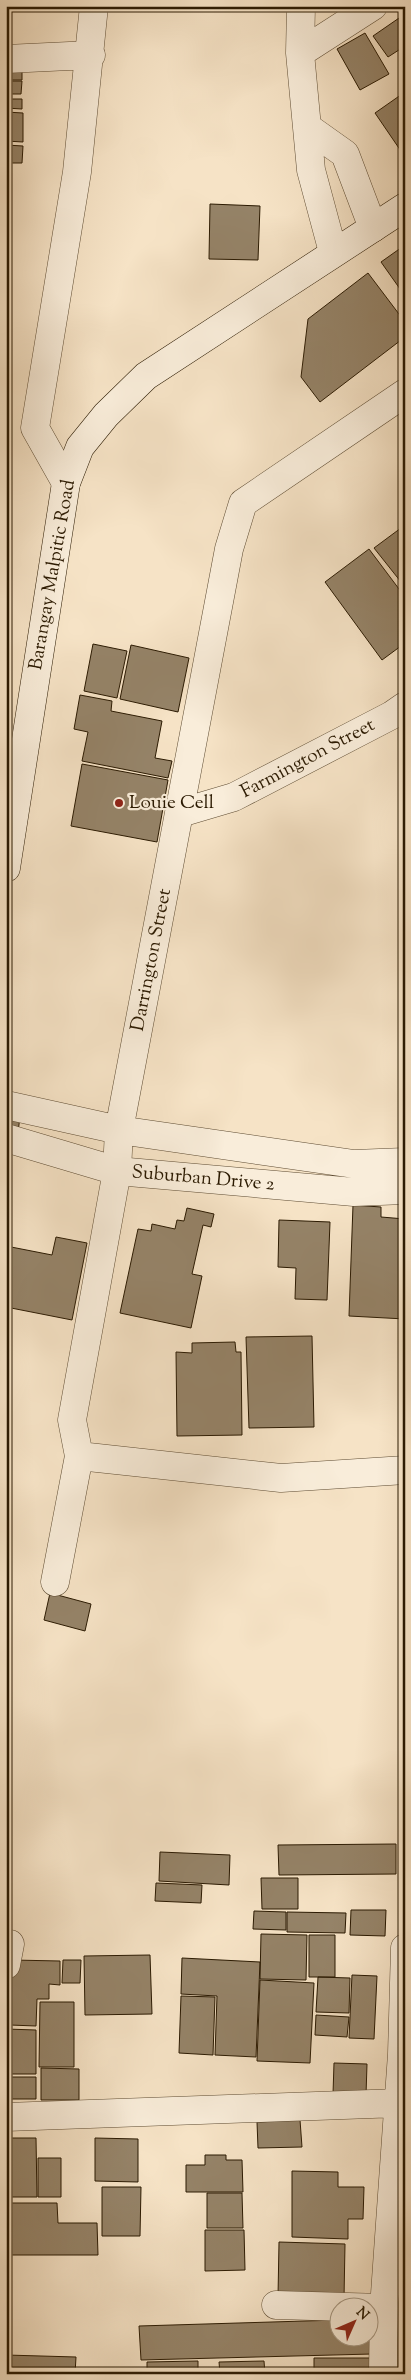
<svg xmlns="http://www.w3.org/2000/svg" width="411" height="2380" viewBox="0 0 411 2380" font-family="'Sorts Mill Goudy',serif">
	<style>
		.building { fill: #958368; stroke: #2b1a02 }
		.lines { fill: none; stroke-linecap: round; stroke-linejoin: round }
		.street-casing { stroke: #5e4c33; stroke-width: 29 }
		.secondary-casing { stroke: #2b1a02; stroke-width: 29 }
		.street { stroke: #f9edda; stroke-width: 28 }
		.secondary { stroke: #f9edda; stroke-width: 28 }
		.poi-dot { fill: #8f2418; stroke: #f9edda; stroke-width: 2 }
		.labels { text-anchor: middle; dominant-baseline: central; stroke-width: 4.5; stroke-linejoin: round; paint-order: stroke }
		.street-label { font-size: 19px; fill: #2b1a02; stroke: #f9edda }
		.poi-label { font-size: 19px; fill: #2b1a02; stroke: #f9edda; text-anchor: start }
	</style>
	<rect width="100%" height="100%" fill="#f6e3c6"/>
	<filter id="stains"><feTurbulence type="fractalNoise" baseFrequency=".004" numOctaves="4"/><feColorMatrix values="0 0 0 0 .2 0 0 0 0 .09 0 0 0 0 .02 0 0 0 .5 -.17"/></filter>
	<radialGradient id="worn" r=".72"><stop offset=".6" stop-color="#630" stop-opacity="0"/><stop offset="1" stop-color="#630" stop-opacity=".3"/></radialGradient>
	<path class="building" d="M402 16 405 21V46L388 57 373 36Z
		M365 33 389 74 360 90 337 49Z
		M6 64 22 65V80H6Z
		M6 81H22L21 94H6Z
		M405 92V157L375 113Z
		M6 99H22V109L6 108Z
		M6 112 23 113V142L6 141Z
		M6 145 23 146 22 163H6Z
		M210 204 260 206 258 260 209 259Z
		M405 245V296L381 262Z
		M368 273 405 322V337L320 402 301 377 308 319Z
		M405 525V587L374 548Z
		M369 549 405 597V643L382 660 325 582Z
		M93 644 127 651 117 698 84 691Z
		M131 645 189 658 178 712 120 699Z
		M80 695 112 701 111 711 162 721 155 758 172 761 168 778 82 761 88 732 74 729Z
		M82 764 168 780 157 842 71 826Z
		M6 1115 20 1116 18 1133 6 1132Z
		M353 1205 381 1207V1217L405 1219V1319L349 1316Z
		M187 1208 214 1214 211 1227 203 1225 192 1274 202 1276 191 1328 120 1313 138 1229 151 1231 152 1224 175 1229 177 1220 184 1221Z
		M279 1220 330 1222 327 1300 295 1299 296 1268 278 1267Z
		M56 1237 87 1243 72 1320 6 1307V1246L52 1255Z
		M312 1336 314 1427 249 1428 246 1337Z
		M235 1342 236 1352H241L242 1435 177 1436 176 1352 192 1353V1343Z
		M50 1593 91 1604 85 1631 44 1620Z
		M396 1844V1874L279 1875 278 1845Z
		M160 1852 230 1855 229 1885 159 1881Z
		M261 1878H298V1909H262Z
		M156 1883 202 1885 201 1903 155 1901Z
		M351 1910H386L385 1936 350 1935Z
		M254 1911 286 1912V1930L253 1929Z
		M287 1912 346 1913 345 1933 287 1932Z
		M261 1934 307 1935 306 1980 260 1979Z
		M309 1935H335V1977H309Z
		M150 1955 152 2014 85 2015 84 1956Z
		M182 1958 260 1962 256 2057 215 2055 217 1996 181 1994Z
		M12 1960 60 1961V1985L49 1984V1999H37L36 2026 10 2025Z
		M63 1960H81L80 1983H62Z
		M352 1975 377 1976 374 2039 349 2038Z
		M318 1977 350 1978 349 2013 316 2012Z
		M260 1980 314 1983 310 2063 257 2061Z
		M181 1996 215 1997 213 2055 179 2053Z
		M40 2002H74V2067H39Z
		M316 2015 349 2017 347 2037 315 2035Z
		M6 2029 36 2030V2074H6Z
		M334 2063 367 2064 366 2095 333 2094Z
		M41 2068 79 2069V2100H41Z
		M6 2077H36V2099H6Z
		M300 2120 302 2147 258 2148 257 2122Z
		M6 2138H36L37 2197H6Z
		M95 2138 138 2139V2182L95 2181Z
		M205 2155H226V2160H242L243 2192H186V2165H205Z
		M38 2158H61V2197H38Z
		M292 2171 338 2172V2187H364L363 2219H348V2239L292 2237Z
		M102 2187H141L140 2236H102Z
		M207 2193H242L243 2228H207Z
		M6 2203H57L58 2223H97L98 2255H6Z
		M205 2230H244L245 2270 205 2271Z
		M279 2242 345 2244 344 2299 278 2297Z
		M368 2319H371L372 2354 141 2360 139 2326 338 2320V2338H368Z
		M6 2355 76 2357 75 2374H6Z
		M314 2358H375L376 2374H314Z
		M198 2361V2374H147V2362Z
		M264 2361 265 2374H220L219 2362Z"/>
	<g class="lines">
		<g class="street-casing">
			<path id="street" d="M301 6 300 53 311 170 333 252
				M300 53 373 6
				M6 59 91 55
				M307 127 345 154 373 228
				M405 393 243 503 229 549 119 1130 117 1171 72 1420 79 1456 281 1478 405 1470
				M66 483 35 428 77 172 94 6
				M180 813 234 797 392 715 405 706
				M6 1105 119 1130 354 1164 405 1162
				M6 1138 117 1171 354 1192 405 1190
				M55 1582 79 1456
				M6 1965 10 1944
				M6 2117 399 2103
				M276 2305 384 2308
				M383 2374 384 2308 402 2054 405 1948"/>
		</g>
		<g class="secondary-casing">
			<path id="secondary" d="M6 868 66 483 80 447 106 415 146 376 405 207"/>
		</g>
		<use href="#street" class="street"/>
		<use href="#secondary" class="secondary"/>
	</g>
	<circle class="poi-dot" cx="119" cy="803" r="5"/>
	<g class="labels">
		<g class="street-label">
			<text transform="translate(53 575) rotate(-80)">Barangay Malpitic Road</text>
			<text transform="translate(308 759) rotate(-28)">Farmington Street</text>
			<text transform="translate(152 960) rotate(-79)">Darrington Street</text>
			<text transform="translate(203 1179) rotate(5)">Suburban Drive 2</text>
		</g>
		<g class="poi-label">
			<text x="129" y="803">Louie Cell</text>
		</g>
	</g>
	<rect width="411" height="2380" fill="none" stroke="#f6e3c6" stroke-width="25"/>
	<rect x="8" y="8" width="396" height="2365" fill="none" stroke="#2b1a02" stroke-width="2.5"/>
	<rect x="12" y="12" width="386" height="2355" fill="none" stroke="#2b1a02"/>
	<g transform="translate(354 2322) rotate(45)"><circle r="24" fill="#f9edda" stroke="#a79984"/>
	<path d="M0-4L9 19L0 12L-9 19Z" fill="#8f2418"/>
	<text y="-8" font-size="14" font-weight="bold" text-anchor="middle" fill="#2b1a02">N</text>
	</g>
	<rect width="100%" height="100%" filter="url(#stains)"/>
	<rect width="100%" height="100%" fill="url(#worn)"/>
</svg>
